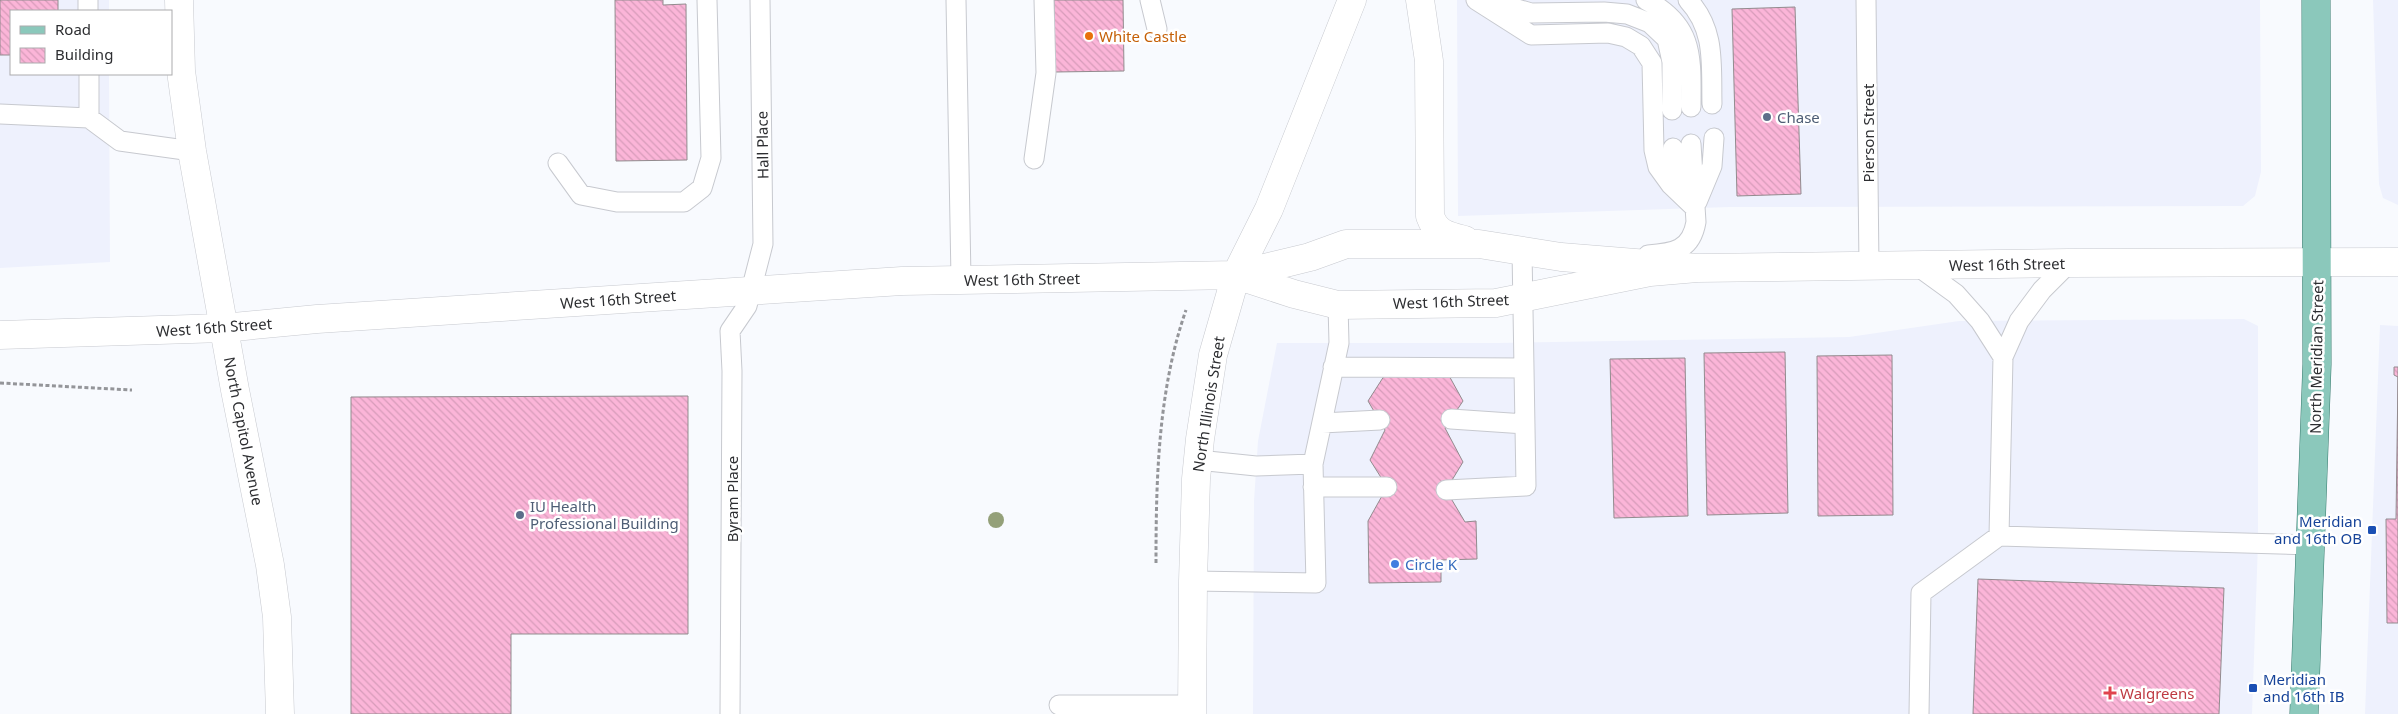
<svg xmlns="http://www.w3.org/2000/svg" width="2398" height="714" viewBox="0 0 2398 714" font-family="'Noto Sans',sans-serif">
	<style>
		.built { fill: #eef1fd }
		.building { fill: url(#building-back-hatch); stroke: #928b8e }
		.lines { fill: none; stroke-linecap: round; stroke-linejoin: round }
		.service-casing { stroke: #c7c9cf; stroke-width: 21 }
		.secondary-casing { stroke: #c7c9cf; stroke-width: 29 }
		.primary-casing { stroke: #377a6d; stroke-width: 29 }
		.path { stroke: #949599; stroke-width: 3; stroke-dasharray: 4 2.5; stroke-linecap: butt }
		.service { stroke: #fff; stroke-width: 19 }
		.secondary { stroke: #fff; stroke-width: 28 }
		.primary { stroke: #8bc8bb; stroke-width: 28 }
		.tree { fill: #94a079 }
		.food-dot { fill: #e8710a; stroke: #fff; stroke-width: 2 }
		.service-dot { fill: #5c6f8a; stroke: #fff; stroke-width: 2 }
		.transit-dot { fill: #1a4fb4; stroke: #fff; stroke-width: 2 }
		.shop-dot { fill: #3f7fe0; stroke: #fff; stroke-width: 2 }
		.health-dot { fill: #e0444e; stroke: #fff; stroke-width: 2 }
		.labels { text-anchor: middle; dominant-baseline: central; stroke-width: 5; stroke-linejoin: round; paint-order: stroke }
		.food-label { font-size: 15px; fill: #c56008; stroke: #fff; text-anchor: start }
		.service-label { font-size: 15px; fill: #4e5e75; stroke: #fff; text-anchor: start }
		.street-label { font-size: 15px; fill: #2d2e31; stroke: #fff }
		.transit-label { font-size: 15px; fill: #164399; stroke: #fff; text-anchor: end }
		.shop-label { font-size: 15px; fill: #366cbe; stroke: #fff; text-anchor: start }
		.health-label { font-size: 15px; fill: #be3a42; stroke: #fff; text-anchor: start }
	</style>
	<defs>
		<pattern id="building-back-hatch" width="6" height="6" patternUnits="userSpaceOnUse" patternTransform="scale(1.25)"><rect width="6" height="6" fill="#fbb5d8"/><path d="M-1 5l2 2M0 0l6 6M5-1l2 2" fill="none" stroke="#d79cba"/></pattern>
	</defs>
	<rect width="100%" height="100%" fill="#f8fafe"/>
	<path class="built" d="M0 0H109V11H11V74H109L110 262 0 268Z
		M1457 0H2260L2261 172 2255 196 2243 206 1730 207 1458 216Z
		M2373 0H2398V205L2383 198 2379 184Z
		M2244 319 2258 326V543L2252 714H1253L1254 501 1258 441 1277 343H1497L1849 337 1959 321Z
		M2380 325 2398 326V714H2365Z"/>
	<path class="building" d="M0 0H58V11H11V55H0Z
		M615 0H663V5L686 4 687 160 616 161Z
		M1054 0H1123L1124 71 1055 72Z
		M1795 7 1801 194 1737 196 1732 9Z
		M1785 352 1788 513 1707 515 1704 353Z
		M1892 355 1893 515 1818 516 1817 356Z
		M1685 358 1688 516 1614 518 1610 359Z
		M2394 367H2398V623H2387L2386 519H2396L2398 377 2394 375Z
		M1447 372 1463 401 1445 428 1463 462 1446 490 1465 522 1476 521 1477 559 1441 560V582L1369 583 1368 521 1387 487 1370 460 1385 430 1368 401 1386 373Z
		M688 396V634H511V714H351V397Z
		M1978 579 2224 588 2219 714H1973Z"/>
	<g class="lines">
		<g class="service-casing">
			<path id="service" d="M88 0V11
				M956 0 961 279
				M1150 0 1157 29
				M1476 0 1531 35 1608 33 1626 37 1641 46 1652 63 1654 150 1658 167 1671 185 1695 208
				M1646 0C1695 26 1691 58 1691 107
				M1688 0C1716 30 1711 65 1712 104
				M1866 0 1869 266
				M1489 1 1531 13 1604 12 1627 14 1650 23 1667 39 1672 62V110
				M89 74V118
				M0 114 89 118 120 141 192 151
				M1673 148 1674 163 1689 196
				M1034 159 1046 73 1044 0
				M558 163 581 195 617 202H684L702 188 711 158 707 0
				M1697 202 1712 166 1714 138
				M1648 255C1673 253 1691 251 1696 222L1691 144
				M2069 263 2042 290 2019 321 2003 357 1999 536 2311 545
				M1916 265 1956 294 1980 321 2003 357
				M1333 367 1524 368
				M1451 419 1525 424
				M1322 423 1380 420
				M1198 460 1256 466 1313 464
				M1313 487H1387
				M1446 490 1526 486 1522 251
				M1193 581 1316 583 1313 464 1339 343 1338 305
				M1059 705H1192
				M730 714 732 371 730 331 747 306 763 244 760 0
				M1919 714 1921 593 1999 536"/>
		</g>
		<g class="secondary-casing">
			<path id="secondary" d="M179 0 181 71 192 151 235 390 270 565 277 617 280 714
				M1420 0 1429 61 1430 216C1436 234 1449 236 1465 240
				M1236 275 1294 294 1338 305 1496 303 1650 272 1697 268 2069 263 2398 262
				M0 335 223 328 317 319 902 281 1236 275 1310 257 1346 244H1479L1561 257 1697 268
				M1192 714 1193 581 1196 479 1200 439 1213 355 1236 275 1269 209 1352 0"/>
		</g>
		<g class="primary-casing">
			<path id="primary" d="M2304 714 2317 364 2316 0"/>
		</g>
		<path class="path" d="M0 383 132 390
			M1156 563C1156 479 1158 390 1186 310"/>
		<use href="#service" class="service"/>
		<use href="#secondary" class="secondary"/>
		<use href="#primary" class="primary"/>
	</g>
	<circle class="tree" cx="996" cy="520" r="8"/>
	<circle class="food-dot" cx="1089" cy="36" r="5"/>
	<g class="service-dot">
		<circle cx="1767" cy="117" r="5"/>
		<circle cx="520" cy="515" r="5"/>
	</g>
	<g class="transit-dot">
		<rect x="2367" y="525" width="10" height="10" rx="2.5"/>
		<rect x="2248" y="683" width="10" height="10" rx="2.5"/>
	</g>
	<circle class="shop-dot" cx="1395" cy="564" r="5"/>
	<path class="health-dot" d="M2107.5 685.5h5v5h5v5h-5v5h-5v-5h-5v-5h5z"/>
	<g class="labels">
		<g class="food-label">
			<text x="1099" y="36">White Castle</text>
		</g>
		<g class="service-label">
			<text x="1777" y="117">Chase</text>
			<text x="530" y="506">IU Health<tspan x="530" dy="17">Professional Building</tspan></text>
		</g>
		<g class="street-label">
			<text transform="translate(1868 133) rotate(-90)">Pierson Street</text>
			<text transform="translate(762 145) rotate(-91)">Hall Place</text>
			<text transform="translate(2007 264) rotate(-1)">West 16th Street</text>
			<text transform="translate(1022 279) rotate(-1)">West 16th Street</text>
			<text transform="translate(618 299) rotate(-4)">West 16th Street</text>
			<text transform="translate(1451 301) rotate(-2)">West 16th Street</text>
			<text transform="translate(214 327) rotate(-4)">West 16th Street</text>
			<text transform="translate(2316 357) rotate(-89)">North Meridian Street</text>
			<text transform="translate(1208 404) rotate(-81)">North Illinois Street</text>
			<text transform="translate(244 431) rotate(79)">North Capitol Avenue</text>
			<text transform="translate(732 499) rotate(-90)">Byram Place</text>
		</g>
		<g class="transit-label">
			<text x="2362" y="521">Meridian<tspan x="2362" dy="17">and 16th OB</tspan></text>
			<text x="2263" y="679" text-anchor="start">Meridian<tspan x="2263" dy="17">and 16th IB</tspan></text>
		</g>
		<g class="shop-label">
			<text x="1405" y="564">Circle K</text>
		</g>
		<g class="health-label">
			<text x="2120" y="693">Walgreens</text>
		</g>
	</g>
	<rect x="10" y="10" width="162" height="65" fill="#ffffff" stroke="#ababad"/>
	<rect x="20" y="26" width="25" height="8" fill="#8bc8bb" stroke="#ababad"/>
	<text x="55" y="35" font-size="15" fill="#2d2e31">Road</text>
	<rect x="20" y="48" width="25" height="15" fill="url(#building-back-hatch)" stroke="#ababad"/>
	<text x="55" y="60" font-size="15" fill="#2d2e31">Building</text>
</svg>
